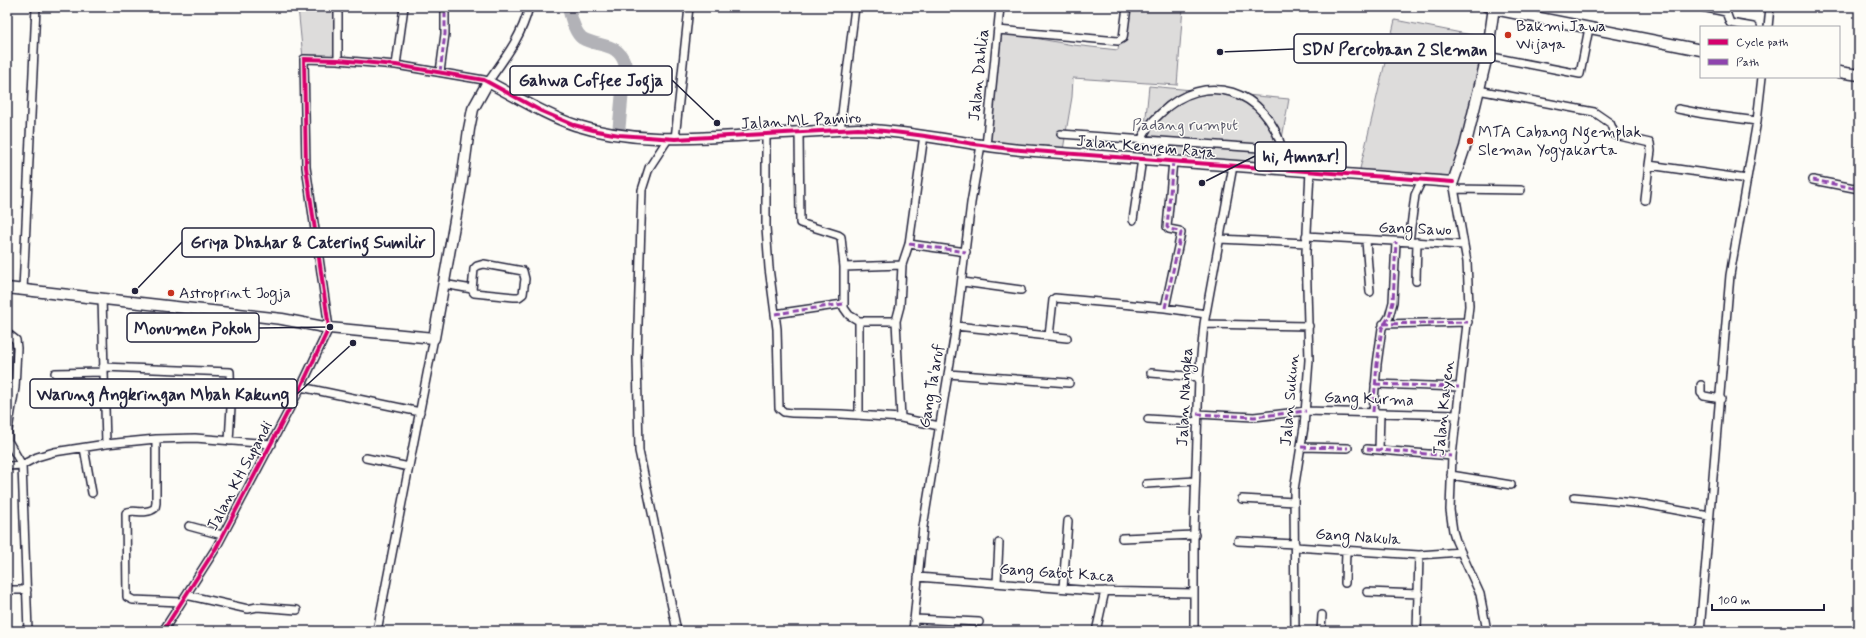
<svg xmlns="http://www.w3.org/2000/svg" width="1866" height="638" viewBox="0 0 1866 638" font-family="Mynerve,sans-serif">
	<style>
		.green { fill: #dddcdb; stroke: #807f8b }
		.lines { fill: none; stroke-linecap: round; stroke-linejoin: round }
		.river { stroke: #b2b2b7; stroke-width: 13 }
		.street-casing { stroke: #22223b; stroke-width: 10 }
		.secondary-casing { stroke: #22223b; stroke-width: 13 }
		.street { stroke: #fdfcf7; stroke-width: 7 }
		.secondary { stroke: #fdfcf7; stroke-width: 10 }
		.quiet { stroke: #8e44ad; stroke-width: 3; stroke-dasharray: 6 3; stroke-linecap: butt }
		.cycleway-casing { stroke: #fdfcf7; stroke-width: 6 }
		.cycleway { stroke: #d6006c; stroke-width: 4 }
		.poi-dot { fill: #c8321e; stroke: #fdfcf7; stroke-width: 1.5 }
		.labels { text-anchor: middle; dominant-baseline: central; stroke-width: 3; stroke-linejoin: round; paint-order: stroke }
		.poi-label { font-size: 16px; fill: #22223b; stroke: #fdfcf7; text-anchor: start }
		.street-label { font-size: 16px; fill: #22223b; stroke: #fdfcf7 }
		.park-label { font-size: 16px; fill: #5a5a6b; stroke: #fdfcf7 }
		.leader { fill: none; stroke: #22223b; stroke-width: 1.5 }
		.callout-dot { fill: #22223b; stroke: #fdfcf7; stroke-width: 1.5 }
		.callout { fill: #fdfcf7; stroke: #22223b; stroke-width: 1.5 }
		.callout-label { font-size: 17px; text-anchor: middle; font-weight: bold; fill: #22223b }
	</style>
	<rect width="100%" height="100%" fill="#fdfcf7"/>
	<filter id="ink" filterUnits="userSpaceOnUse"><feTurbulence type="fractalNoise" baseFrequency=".025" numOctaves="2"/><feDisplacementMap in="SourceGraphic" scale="8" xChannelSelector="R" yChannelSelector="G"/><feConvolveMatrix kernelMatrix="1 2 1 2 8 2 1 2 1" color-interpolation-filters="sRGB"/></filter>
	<g filter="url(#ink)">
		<path class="green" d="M298 7H339V58H303Z
			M1123 7H1183L1177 85 1073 78 1072 97 1063 150 984 145 1001 32 1073 45 1118 50Z
			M1395 20 1492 39 1459 181 1359 173Z
			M1149 86 1289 99 1277 167 1142 157Z"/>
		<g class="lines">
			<path class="river" d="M568 7C571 16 574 32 582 38 598 48 618 41 625 64L619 128"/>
			<g class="street-casing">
				<path id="street" d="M1485 7 1494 9
					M1702 7 1726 12 1730 23 1753 27
					M1768 27 1770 7
					M998 30 1118 41 1123 38 1127 7
					M1487 56 1580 74 1589 28
					M338 60V7
					M396 65 404 7
					M440 72 445 34V7
					M1478 90 1594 112 1610 123 1615 135 1650 143 1651 151 1649 165 1747 179
					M1678 109 1704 114 1757 121
					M840 130 855 7
					M799 133 800 223 838 235 841 237 844 267V308L849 315 859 321H896
					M1061 134 1329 153
					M766 135V227L769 268 777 329 779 408 784 412 792 413 841 414 901 418
					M924 135 909 244 902 265 900 306 896 321 901 418 939 426
					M668 139 649 168 642 190 637 357 639 451 677 631
					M675 139 689 7
					M1141 141C1145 129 1152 121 1161 113 1205 69 1267 90 1282 149
					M986 146 1000 7
					M1165 160 1167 142
					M1265 168 1266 148
					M1813 180 1859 189
					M1453 182 1467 262 1469 306 1452 456 1450 510 1453 531 1456 541 1480 594 1487 631
					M1454 189 1521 190
					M1645 200 1649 165
					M1133 220 1142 159
					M1306 236 1463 245
					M1219 239 1306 243
					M1366 241 1370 292
					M1409 242 1415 195 1422 180
					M909 244 966 252
					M484 264 523 271 525 279 523 294 519 297H514L474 293 472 290 474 269 477 266Z
					M844 267 902 265
					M1416 281 1417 242
					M963 282 1021 290
					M443 284 472 289
					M23 290 36 7
					M102 298 106 444
					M1165 308 1181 233 1179 231 1169 229 1167 227 1173 161
					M775 314 843 304
					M859 321V415
					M1204 324 1309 326
					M1383 324 1468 322
					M956 326 1067 338
					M7 333 16 340 17 348 15 388 8 430V441L22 465 28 631
					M1049 336 1053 300 1055 298 1165 308 1206 314
					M103 367 230 372 231 407 229 441
					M55 373 104 372
					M1151 373 1199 377
					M948 374 1069 383
					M1375 384 1459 387
					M1701 385V393L1704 396 1721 399
					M301 387 420 412
					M231 390 291 406
					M1373 412 1377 364 1382 328 1389 317 1393 302 1396 242
					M1197 414 1254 417 1306 411 1456 415
					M1148 419 1197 422
					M156 439V503L155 508C145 516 132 508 126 513L127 597 133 600 181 602
					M1301 447 1348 448
					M84 448 92 493
					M1367 449 1452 456
					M1379 450 1380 413
					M366 458 409 467
					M7 466 22 465 37 457 54 452 106 444 156 439 195 438 272 444
					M1451 475 1511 485
					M1146 484 1195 481
					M1574 497 1644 504 1709 516
					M1242 499 1294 502
					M189 526 222 535
					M1122 538 1195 535
					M1238 541 1295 544
					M1295 547 1419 555 1461 552
					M918 577 1094 591 1194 593
					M997 583 999 543
					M1345 583 1346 551
					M1063 588 1068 521
					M7 590H27
					M1367 592 1419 594
					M186 595 248 609 257 607 297 610
					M915 619 979 622
					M1097 627 1105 591
					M163 631 216 548 301 387 329 328 306 167 304 59 338 60 396 65 484 80 488 82C505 58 522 36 529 7
					M377 631 434 338
					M913 631 923 527 956 326 971 203 981 145
					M1194 631V530L1199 377 1204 324 1233 166
					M1295 631 1294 490 1304 427 1309 360 1306 252 1310 171
					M1321 631 1322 615
					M1417 631 1419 555
					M1700 631 1730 275 1757 121 1762 77"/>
			</g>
			<g class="secondary-casing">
				<path id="secondary" d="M1494 9 1701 50
					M1839 72 1859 75
					M7 288 282 319 329 328 434 338 462 181 469 129 473 109 488 82C517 97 545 115 575 125 628 142 683 139 737 136 778 133 818 131 858 129 914 131 967 145 1021 150L1453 182 1465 147 1487 56 1494 7"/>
			</g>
			<use href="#street" class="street"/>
			<use href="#secondary" class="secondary"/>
			<path class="quiet" d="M440 72 445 34V7
				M1813 180 1859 189
				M909 244 966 252
				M1165 308 1181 233 1179 231 1169 229 1167 227 1173 161
				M775 314 843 304
				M1383 324 1468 322
				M1375 384 1459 387
				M231 390 291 406
				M1373 412 1377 364 1382 328 1389 317 1393 302 1396 242
				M1197 414 1254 417 1306 411
				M1301 447 1348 448
				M1367 449 1452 456"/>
			<g class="cycleway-casing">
				<path id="cycleway" d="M163 631 216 548 301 387 329 328 306 167 304 59 338 60 396 65 484 80 541 111 574 125 597 131 619 135 675 139 858 129C914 131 967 145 1021 150L1453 182"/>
			</g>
			<use href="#cycleway" class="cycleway"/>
		</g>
	</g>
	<g class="poi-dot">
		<circle cx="1508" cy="35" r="4"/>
		<circle cx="1470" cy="141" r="4"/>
		<circle cx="171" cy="293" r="4"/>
	</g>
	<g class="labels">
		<g class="poi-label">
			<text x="1516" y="26">Bakmi Jawa<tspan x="1516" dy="18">Wijaya</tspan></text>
			<text x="1478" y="132">MTA Cabang Ngemplak<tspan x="1478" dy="18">Sleman Yogyakarta</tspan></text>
			<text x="179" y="293">Astroprint Jogja</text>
		</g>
		<g class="street-label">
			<text transform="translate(979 75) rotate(-84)">Jalan Dahlia</text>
			<text transform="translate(801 121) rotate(-3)">Jalan ML Pamiro</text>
			<text transform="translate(1146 147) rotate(5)">Jalan Kenyem Raya</text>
			<text transform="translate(1415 229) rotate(2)">Gang Sawo</text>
			<text transform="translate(932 386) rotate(-80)">Gang Ta'aruf</text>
			<text transform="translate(1185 397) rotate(-87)">Jalan Nangka</text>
			<text transform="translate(1369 399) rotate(2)">Gang Kurma</text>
			<text transform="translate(1290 400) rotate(-85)">Jalan Sukun</text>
			<text transform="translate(1444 408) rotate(-84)">Jalan Kayen</text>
			<text transform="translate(240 476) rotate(-62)">Jalan KH Supandi</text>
			<text transform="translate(1358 537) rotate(4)">Gang Nakula</text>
			<text transform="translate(1057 573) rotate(4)">Gang Gatot Kaca</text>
		</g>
		<g class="park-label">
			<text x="1185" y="125">Padang rumput</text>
		</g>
	</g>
	<path class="leader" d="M1220 52L1294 49M717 123L672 80M1202 183L1255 156M135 291L182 242M330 327L259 328M353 343L297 394"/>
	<g class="callout-dot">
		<circle cx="1220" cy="52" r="4"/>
		<circle cx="717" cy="123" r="4"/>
		<circle cx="1202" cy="183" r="4"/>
		<circle cx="135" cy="291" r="4"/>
		<circle cx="330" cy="327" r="4"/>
		<circle cx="353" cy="343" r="4"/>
	</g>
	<g class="callout">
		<rect x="1294" y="34" width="201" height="29" rx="4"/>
		<rect x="510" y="66" width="162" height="29" rx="4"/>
		<rect x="1255" y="142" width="91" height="29" rx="4"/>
		<rect x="182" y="228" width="252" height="29" rx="4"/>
		<rect x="127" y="313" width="132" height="29" rx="4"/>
		<rect x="30" y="379" width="267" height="29" rx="4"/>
	</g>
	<g class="callout-label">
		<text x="1395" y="55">SDN Percobaan 2 Sleman</text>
		<text x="591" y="86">Gahwa Coffee Jogja</text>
		<text x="1301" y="162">hi, Amnar!</text>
		<text x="308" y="248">Griya Dhahar &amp; Catering Sumilir</text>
		<text x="193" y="334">Monumen Pokoh</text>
		<text x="163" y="400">Warung Angkringan Mbah Kakung</text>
	</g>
	<rect width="1866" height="638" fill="none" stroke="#fdfcf7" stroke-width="24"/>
	<rect x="12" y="12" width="1842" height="614" fill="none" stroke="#22223b" stroke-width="1.5" filter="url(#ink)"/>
	<rect x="1700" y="26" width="140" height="52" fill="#fdfcf7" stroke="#a5a5ac"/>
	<rect x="1708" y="39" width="20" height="6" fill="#d6006c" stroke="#a5a5ac"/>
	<text x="1736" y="46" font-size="12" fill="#22223b">Cycle path</text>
	<rect x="1708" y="59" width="20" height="6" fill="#8e44ad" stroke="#a5a5ac"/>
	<text x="1736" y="66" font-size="12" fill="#22223b">Path</text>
	<path d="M1712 604v6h112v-6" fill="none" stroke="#22223b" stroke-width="2"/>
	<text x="1718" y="604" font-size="12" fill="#22223b" stroke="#fdfcf7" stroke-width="3" paint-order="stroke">100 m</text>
</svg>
